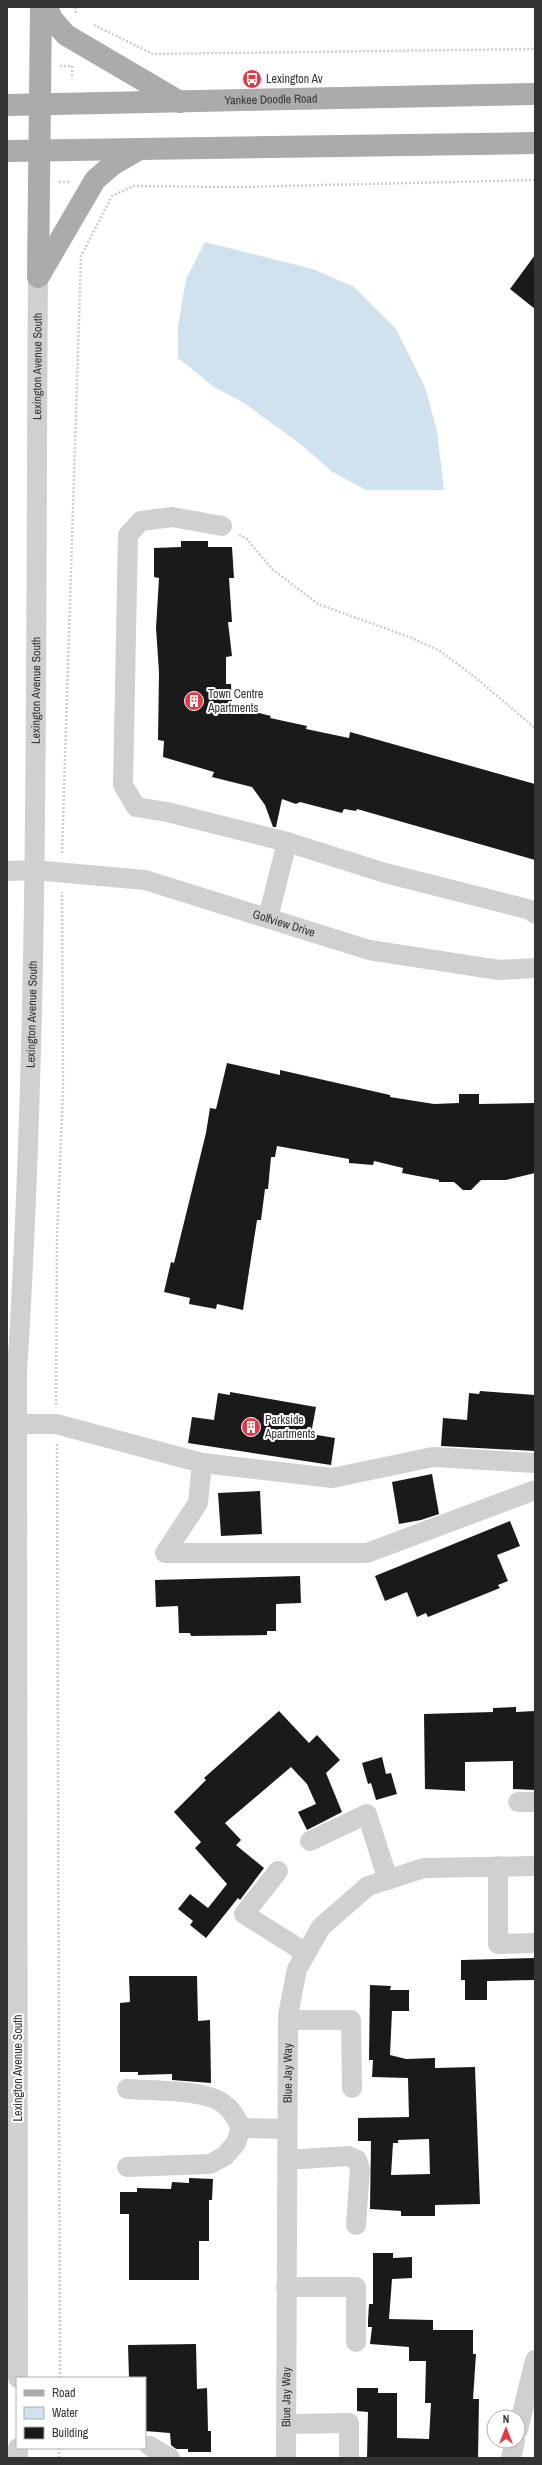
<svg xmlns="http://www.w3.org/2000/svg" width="542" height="2465" viewBox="0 0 542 2465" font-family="'Archivo Narrow',sans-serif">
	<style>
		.water { fill: #cfe2ee }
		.building { fill: #1a1a1a; fill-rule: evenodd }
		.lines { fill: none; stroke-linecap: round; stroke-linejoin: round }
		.path { stroke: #cdcdcd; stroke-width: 2.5; stroke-dasharray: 2 2; stroke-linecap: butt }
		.minor { stroke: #d0d0d0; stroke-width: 20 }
		.major { stroke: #ababab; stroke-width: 22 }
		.labels { text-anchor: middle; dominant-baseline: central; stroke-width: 4; stroke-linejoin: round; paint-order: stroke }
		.poi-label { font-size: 12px; fill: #333; stroke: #fff; text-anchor: start }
		.street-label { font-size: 12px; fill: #333; stroke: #fff }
	</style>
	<rect width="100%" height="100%" fill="#fff"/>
	<path class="water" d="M205 242 313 269 354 287 396 329 425 387 437 431 444 490H366L331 471 303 446 244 403 214 387 178 358V326L186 279Z"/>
	<path class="building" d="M535 255V309L510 289Z
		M181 541H208V547H232L234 578H229L232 622H228L232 656 226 657V684H231L232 706 271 716 270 718 307 726 306 729 349 738 350 732 535 784V860L357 809 356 811 344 809 342 813 300 802 296 804 282 799 276 827H273L265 805 252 787 212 777 214 772 163 757 164 741 158 740 159 672 156 628 159 578 154 577V548L181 547Z
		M227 1063 280 1075V1070L390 1095V1097L434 1104 459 1103V1094H479V1104L535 1103V1173L506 1180H481L471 1190H463L454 1182H439V1180L402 1173 403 1168 374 1161 373 1165 349 1163V1159L277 1146 275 1157H271L268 1189H265L261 1220H257L243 1310 217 1304 216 1309 189 1304 190 1298 164 1292 171 1262 174 1263 206 1133 210 1108 216 1109Z
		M480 1391 535 1395V1451L441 1446 443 1418 467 1420 469 1393 479 1394Z
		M230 1392 316 1407 311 1434 335 1438 331 1465 188 1443 192 1417 214 1420 218 1393 230 1395Z
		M432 1474 439 1514 421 1520 399 1524 392 1482Z
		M260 1491 262 1534 221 1536 218 1493Z
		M510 1521 520 1546 497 1555 508 1581 498 1585 500 1588 428 1617 426 1613 417 1617 407 1592 385 1601 375 1576Z
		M300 1576 301 1603 276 1604V1631H267V1635L191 1636 190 1633H179L178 1606 156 1607 155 1580Z
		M516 1707V1712L535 1711V1790L513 1789V1761L465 1762V1791L425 1789 424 1714 493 1712V1708Z
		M279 1711 309 1743 317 1735 340 1760 326 1773 342 1812 307 1830 298 1812 316 1804 307 1784 291 1767 225 1823 241 1840 236 1845 264 1868 240 1900 238 1898 206 1938 190 1925 193 1921 178 1909 190 1894 208 1908 227 1884 195 1848 201 1842 174 1812 206 1780 204 1778Z
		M382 1757 386 1774 391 1773 397 1794 376 1800 371 1783 368 1784 362 1763Z
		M535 1958V1980L487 1981V2000H465V1980H461V1960Z
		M129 1976H197L198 2021 210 2020 211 2083 172 2080V2074L138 2075V2072H120V2003L130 2002Z
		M370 1985 391 1986 390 1990H409V2011H392L390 2055 406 2059 435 2058V2068L475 2067 480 2204 435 2205V2216H401V2211L370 2209 371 2141H358V2118L409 2117 408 2078 372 2077 373 2060H369ZM429 2139 430 2174 391 2175 393 2143H398V2140Z
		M189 2178 213 2179 212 2200H209V2241H199V2280H129V2214H120V2192H137V2188L171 2189 172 2182 189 2183Z
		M373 2253H393V2258L412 2257V2278L392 2279 389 2319 433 2320V2330H473V2354H476L473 2399H479L478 2458H367L368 2412 357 2411V2388H378V2393H397V2438L429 2439 431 2403H425L426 2361H409V2347L370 2344 372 2327H368V2321L369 2304H373Z
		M196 2344 197 2389 207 2388 208 2431H211V2452H188V2449H176L171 2445 170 2433 145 2431V2378H129L128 2345Z"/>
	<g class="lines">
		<path class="path" d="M75 7 76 13
			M94 25 153 54 535 49
			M60 66H72V79
			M59 182H70
			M239 535 246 538 272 569 318 604 412 638 440 651 476 678 535 728
			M62 853 81 256 112 196 134 186 241 187 535 180
			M56 1405 57 1238 63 1090 62 892
			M57 1444 60 2378
			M59 2458V2448"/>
		<g class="minor">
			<path d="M222 526 172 517 141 521 128 535 123 785 136 807 167 812 287 842 268 918"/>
			<path d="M287 842 385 873 531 910 535 914"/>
			<path id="s1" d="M7 871 34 870 145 880 369 950 499 970 535 968"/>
			<path d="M7 1424H56L202 1463 332 1478 433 1457 535 1463"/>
			<path d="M202 1463 198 1503 165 1553H367L535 1490"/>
			<path d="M518 1802H535"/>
			<path d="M310 1841 367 1814 388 1880"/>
			<path d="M498 1866V1944L535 1943"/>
			<path d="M278 1871 244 1914 306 1953"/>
			<path d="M288 2020H351L352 2088"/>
			<path d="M127 2089C151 2091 201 2089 221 2102 231 2108 236 2117 241 2128"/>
			<path d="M287 2160 348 2156 357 2160 360 2169 356 2225"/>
			<path d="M127 2167 210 2164 225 2156 236 2143 241 2128 287 2129"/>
			<path d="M286 2287H356V2342"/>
			<path id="s2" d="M18 2378 17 1373C40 1008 35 642 38 277"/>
			<path d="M286 2424 349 2423V2458"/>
			<path d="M518 2430 535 2360"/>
			<path d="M150 2446 170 2458"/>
			<path d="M18 2448V2458"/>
			<path id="s3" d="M286 2458 288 2015 297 1969 321 1927 368 1886 424 1868 535 1866"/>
			<path d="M511 2458 515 2441"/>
		</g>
		<g class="major">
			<path d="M47 7 52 19 66 35 180 102"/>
			<path id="s4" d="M7 105 535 94"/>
			<path d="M7 151 535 143"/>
			<path d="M39 276 95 180 112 165 138 150"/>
			<path d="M38 277 41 7"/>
		</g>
	</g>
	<defs>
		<g id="bus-disc" transform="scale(1)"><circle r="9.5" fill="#e63946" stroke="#fff"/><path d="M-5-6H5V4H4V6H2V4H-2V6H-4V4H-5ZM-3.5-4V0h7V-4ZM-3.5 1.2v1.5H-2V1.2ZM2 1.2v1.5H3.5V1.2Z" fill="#fff"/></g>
		<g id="building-disc" transform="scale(1)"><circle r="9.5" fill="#e63946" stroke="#fff"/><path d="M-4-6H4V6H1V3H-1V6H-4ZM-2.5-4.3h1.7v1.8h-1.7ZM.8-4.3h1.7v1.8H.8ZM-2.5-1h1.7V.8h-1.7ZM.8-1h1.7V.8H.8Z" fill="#fff"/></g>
	</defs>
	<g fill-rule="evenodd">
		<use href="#bus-disc" x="252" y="79"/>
		<use href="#building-disc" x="194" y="701"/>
		<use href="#building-disc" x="251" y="1427"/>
	</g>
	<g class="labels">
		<g class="poi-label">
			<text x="266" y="79">Lexington Av</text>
			<text x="208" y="694">Town Centre<tspan x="208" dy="14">Apartments</tspan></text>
			<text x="265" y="1420">Parkside<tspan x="265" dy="14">Apartments</tspan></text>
		</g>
		<g class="street-label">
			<text stroke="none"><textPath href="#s4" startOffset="264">Yankee Doodle Road</textPath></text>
			<text stroke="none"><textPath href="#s2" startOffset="2012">Lexington Avenue South</textPath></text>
			<text stroke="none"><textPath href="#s2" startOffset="1688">Lexington Avenue South</textPath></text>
			<text stroke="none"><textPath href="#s1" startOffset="284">Golfview Drive</textPath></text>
			<text stroke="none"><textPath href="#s2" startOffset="1364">Lexington Avenue South</textPath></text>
			<text transform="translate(18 2068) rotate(-90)">Lexington Avenue South</text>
			<text stroke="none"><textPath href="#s3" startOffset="385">Blue Jay Way</textPath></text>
			<text stroke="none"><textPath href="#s3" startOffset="61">Blue Jay Way</textPath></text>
		</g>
	</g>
	<rect width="542" height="2465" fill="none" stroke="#333333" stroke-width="16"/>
	<rect x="16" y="2377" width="130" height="72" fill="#ffffff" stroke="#adadad"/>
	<rect x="24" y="2390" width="20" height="6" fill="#ababab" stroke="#adadad"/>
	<text x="52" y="2397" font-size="12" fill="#333333">Road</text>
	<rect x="24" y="2407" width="20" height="12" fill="#cfe2ee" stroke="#adadad"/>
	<text x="52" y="2417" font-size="12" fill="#333333">Water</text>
	<rect x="24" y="2427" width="20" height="12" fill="#1a1a1a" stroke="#adadad"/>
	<text x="52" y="2437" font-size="12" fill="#333333">Building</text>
	<g transform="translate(506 2429)"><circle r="19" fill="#ffffff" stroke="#adadad"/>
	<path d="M0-3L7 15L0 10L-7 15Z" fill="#e63946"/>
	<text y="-6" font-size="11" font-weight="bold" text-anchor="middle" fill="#333333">N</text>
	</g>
</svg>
